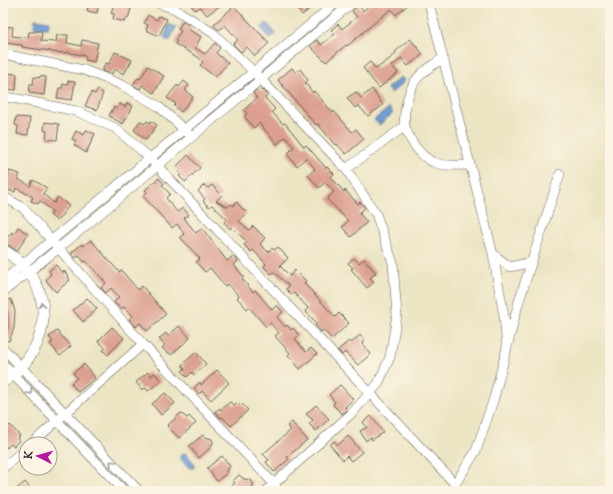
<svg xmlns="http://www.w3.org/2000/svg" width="613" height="494" viewBox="0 0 613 494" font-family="'Sorts Mill Goudy',serif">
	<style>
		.water { fill: #6f9ed8; stroke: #465d7a }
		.building { fill: #dba091 }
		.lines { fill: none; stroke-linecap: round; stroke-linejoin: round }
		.minor-casing { stroke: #656257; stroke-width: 10 }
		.tertiary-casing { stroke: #656257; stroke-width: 12 }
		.minor { stroke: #fff; stroke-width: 9 }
		.tertiary { stroke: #fff; stroke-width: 11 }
		.oneway { stroke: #999 }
	</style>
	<rect width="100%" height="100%" fill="#fcf5e5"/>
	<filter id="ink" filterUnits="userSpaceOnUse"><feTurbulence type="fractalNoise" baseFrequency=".025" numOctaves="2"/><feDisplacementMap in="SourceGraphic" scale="8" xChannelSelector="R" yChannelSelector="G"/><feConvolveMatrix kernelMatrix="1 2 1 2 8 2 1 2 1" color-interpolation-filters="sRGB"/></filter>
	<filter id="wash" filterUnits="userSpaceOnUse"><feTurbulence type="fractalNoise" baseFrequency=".012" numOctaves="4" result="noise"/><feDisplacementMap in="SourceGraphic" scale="16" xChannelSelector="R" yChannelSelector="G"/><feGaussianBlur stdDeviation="0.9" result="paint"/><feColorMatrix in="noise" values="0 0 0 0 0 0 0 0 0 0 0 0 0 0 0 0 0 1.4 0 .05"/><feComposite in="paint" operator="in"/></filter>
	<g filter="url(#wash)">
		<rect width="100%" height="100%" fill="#ece5c4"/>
		<path class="water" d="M35 19 49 21 48 28 34 27Z
			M267 23 276 34 270 39 261 28Z
			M169 24 176 27 170 40H166L164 38Z
			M401 77 405 81 391 93 387 88Z
			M389 108 393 113 379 125 374 120Z
			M182 453 183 454 185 453 195 464 193 465 195 466 192 469 191 467 189 468 180 458 181 457 180 456Z"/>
		<g id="blocks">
			<path class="building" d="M89 3H99L97 13 87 11Z
				M114 3H125L132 5 128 19 126 18 125 22 113 19 114 14 111 13Z
				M189 3H224L207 15 200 7 195 10Z
				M292 3H317L302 15Z
				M372 3H410L396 15 391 9 347 46 346 45 326 62 310 46 317 40 321 45 335 34 331 30 338 24 342 29 357 17 352 11 359 5 363 11Z
				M234 6 269 43 255 56 247 47 241 52 233 44 238 40 225 25 219 30 213 25Z
				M148 15 157 20 159 16 167 19 159 36 146 30 148 25 144 23Z
				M183 21 190 26 188 29 201 37 195 48 205 54 215 43 220 48 216 53 228 63 215 77 200 65 203 62 198 57 175 44 177 41 175 40 181 31 178 29Z
				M3 26 13 27 12 36 28 38 29 32H35V31H42L41 41 56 42 57 35H68L67 43 81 46 82 40 98 43 94 62 85 60 86 56 66 52V53L51 52V51L22 47V45L3 43Z
				M410 39 423 54 408 66 401 58 392 66 398 73 379 88 363 68 370 62 376 69 396 54 395 52Z
				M115 52 132 60 124 74 114 69 112 74 102 71 106 63 109 64Z
				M148 66 164 76 154 93 142 85 140 89 133 85 138 78 140 79Z
				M292 68 296 73 300 69 308 80 305 83 313 93 314 91 333 113 334 111 352 132 356 129 364 139 346 154 337 144 335 145 318 124 316 125 278 80Z
				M6 73 17 74 16 90 3 89V79H5Z
				M40 76 46 77 44 95 29 93 30 84H33L34 77 39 78Z
				M68 81 75 82 72 100 57 98 59 88H62L63 84 67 85Z
				M184 81 189 85 185 90 193 97 181 112 174 106 176 104 167 98 177 85 179 87Z
				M259 88 262 91 263 90 268 95 265 98 275 109 272 112 283 124 285 123 304 147 306 145 326 168 327 167 334 174 331 177 344 192 345 190 358 204 360 202 365 208 359 213 367 222 351 237 342 227 348 221 327 199 334 192 325 182 319 188 308 175 315 169 306 158 297 166 287 154 294 147 285 137 277 144 259 123 254 128 244 116 247 114 244 110 257 98 253 93Z
				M372 89 383 105 368 116 358 105 355 108 347 98 356 92 361 98Z
				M97 90 103 93 97 110 85 106 92 92 95 94Z
				M127 103 133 106 123 124 109 116 114 107 117 109 120 104 125 107Z
				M16 117 30 118 28 135 17 134 18 126 15 125Z
				M140 121 144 124 147 121 150 123 151 121 157 125 146 140 134 130Z
				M45 122 59 124 57 140 46 139 47 131 44 130Z
				M86 130 95 134 86 153 74 145 76 141 72 139 76 131 84 135Z
				M188 155 200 168 185 182 179 176 181 174 175 168Z
				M9 171 20 174 18 179 30 186 33 180 47 188 43 194 54 203 58 197 69 206 57 221 50 215 53 212 40 201 38 204 31 201 33 197 16 188 15 192 7 190V185L3 184 5 176 8 177Z
				M159 178 164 184 162 185 170 194 166 198 177 212 183 208 189 215 184 218 196 233 202 228 227 261 233 256 238 261 234 265 244 277 242 279 253 292 255 290 272 310 277 305 283 312 277 317 285 327 287 325 291 330 293 328 299 335 295 339 306 352 311 348 317 354 300 369 288 355 290 353 275 336 279 333 270 323 266 327 249 307 247 309 237 298 239 296 228 284 225 286 210 268 205 272 196 262 200 259 180 237 184 234 177 224 172 228 143 196 147 192 145 190Z
				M204 185 208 188 212 185 222 195 216 201 228 207 231 204 233 206 236 202 247 213 239 221 249 230 253 226 265 238 260 244 268 252 272 248 274 250 278 247 288 258 280 266 290 276 295 270 306 281 304 283 335 317 339 313 349 323 332 339 323 330 321 332 315 325 317 323 305 311 308 308 294 293 292 295 286 289 289 286 274 272 271 274 264 267 266 264 253 250 251 252 244 245 247 242 232 227 230 229 224 222 227 219 212 205 209 207 203 201 205 199 198 191Z
				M18 227 28 234 17 251 4 242 10 234H11L12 232 14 234Z
				M91 240 119 272 121 270 138 290 142 286 166 314 147 331 140 323 136 327 129 319 133 316 124 307 121 309 114 302 119 297 111 288 106 293 101 288 106 283 86 261 84 262 79 255 75 258 71 253 82 244 83 246Z
				M354 258 359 263 364 259 376 273 370 278 374 282 367 288 351 269 353 268 348 263Z
				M56 265 62 273 64 271 69 277 68 278 70 280 56 292 46 280 51 274 49 271Z
				M87 298 97 309 83 322 73 310Z
				M11 299 15 311 14 328 9 341 3 339V337L8 328V313L5 301Z
				M179 326 190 338 171 355 169 352 167 353 162 348 165 345 159 339 166 333 168 336Z
				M112 327 124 338 108 355 103 350 106 348 98 341Z
				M57 331 71 346 60 356 50 344 53 342 49 337Z
				M360 335 365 341 362 344 371 354 358 365 345 352 342 355 338 350 349 341 351 343Z
				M196 352 206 364 194 375 192 372 187 377 182 371 185 369 182 365Z
				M84 364 95 378 78 392 71 383 77 378 73 373Z
				M217 370 229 383 211 400 202 391 199 394 194 388 200 382 201 385Z
				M148 372 151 376 155 373 161 381 148 391 145 388 142 390 136 382Z
				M340 385 353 399 345 407 347 410 342 414 333 405 335 402 329 395Z
				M165 393 175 403 161 415 152 404Z
				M230 402 234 405 237 403 239 405 241 403 248 410 231 426 222 417 221 418 215 412 220 408 221 410Z
				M316 405 329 419 316 431 309 424 313 420 306 414Z
				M181 413 187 418 189 416 196 423 179 438 167 426Z
				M371 416 383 432 372 440 371 437 366 441 360 431 367 427 363 422Z
				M292 422 307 440 287 457 289 459 274 472 266 462 269 460 263 454 291 430 287 426Z
				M10 425 20 436 17 438 19 441 14 446 11 444 7 448 3 443V431Z
				M203 435 205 437 212 439 213 443 210 448 199 458 189 446Z
				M348 436 362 452 351 461 347 456 343 460 330 445 334 441 338 445Z
				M222 456 230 466 227 470 228 472 217 481 207 468Z
				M239 475 244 479 251 480 253 483V486L248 491H227L235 483 233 481Z
				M25 482 32 491H14Z"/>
		</g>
	</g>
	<g filter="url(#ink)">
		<use href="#blocks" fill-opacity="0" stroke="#656257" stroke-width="1"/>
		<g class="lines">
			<g class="minor-casing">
				<path id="minor" d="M158 3 175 9 213 33 254 72 346 169 376 214 393 263 397 315 390 357 378 384 352 413 266 491
					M429 3 493 254 504 316 507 348
					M3 54 84 70 122 85 158 106 188 133
					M443 58C432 66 417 74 412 87 407 96 403 117 405 126 409 140 420 156 433 162 445 167 458 165 470 165
					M3 97 18 99 76 111 115 128 150 158 455 484
					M346 169 405 126
					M3 196 23 208 143 344 274 484 278 491
					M493 254 510 267 532 262
					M3 281 336 3
					M3 292 59 248 352 3
					M3 348 139 491
					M3 364 124 491
					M31 444 143 344
					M3 468 26 448
					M453 491 455 484 476 451 494 398 519 301 560 174"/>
			</g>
			<g class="tertiary-casing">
				<path id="tertiary" d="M3 250C58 281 55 349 3 382"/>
			</g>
			<use href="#minor" class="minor"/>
			<use href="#tertiary" class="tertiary"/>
		</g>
		<defs><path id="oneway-chevron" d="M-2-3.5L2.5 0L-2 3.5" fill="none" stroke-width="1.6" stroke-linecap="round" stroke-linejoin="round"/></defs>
		<g class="oneway">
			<use href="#oneway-chevron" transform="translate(42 305) rotate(-96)"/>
			<use href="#oneway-chevron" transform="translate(30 392) rotate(46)"/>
			<use href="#oneway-chevron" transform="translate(112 463) rotate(-134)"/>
		</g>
	</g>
	<rect width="613" height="494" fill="none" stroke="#fcf5e5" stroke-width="16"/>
	<g transform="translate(38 456) rotate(276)"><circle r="19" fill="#fcf5e5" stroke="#a29e95"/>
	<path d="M0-3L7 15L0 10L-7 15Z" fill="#b5179e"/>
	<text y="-6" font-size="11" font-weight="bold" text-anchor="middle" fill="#1c1c1c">K</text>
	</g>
</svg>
